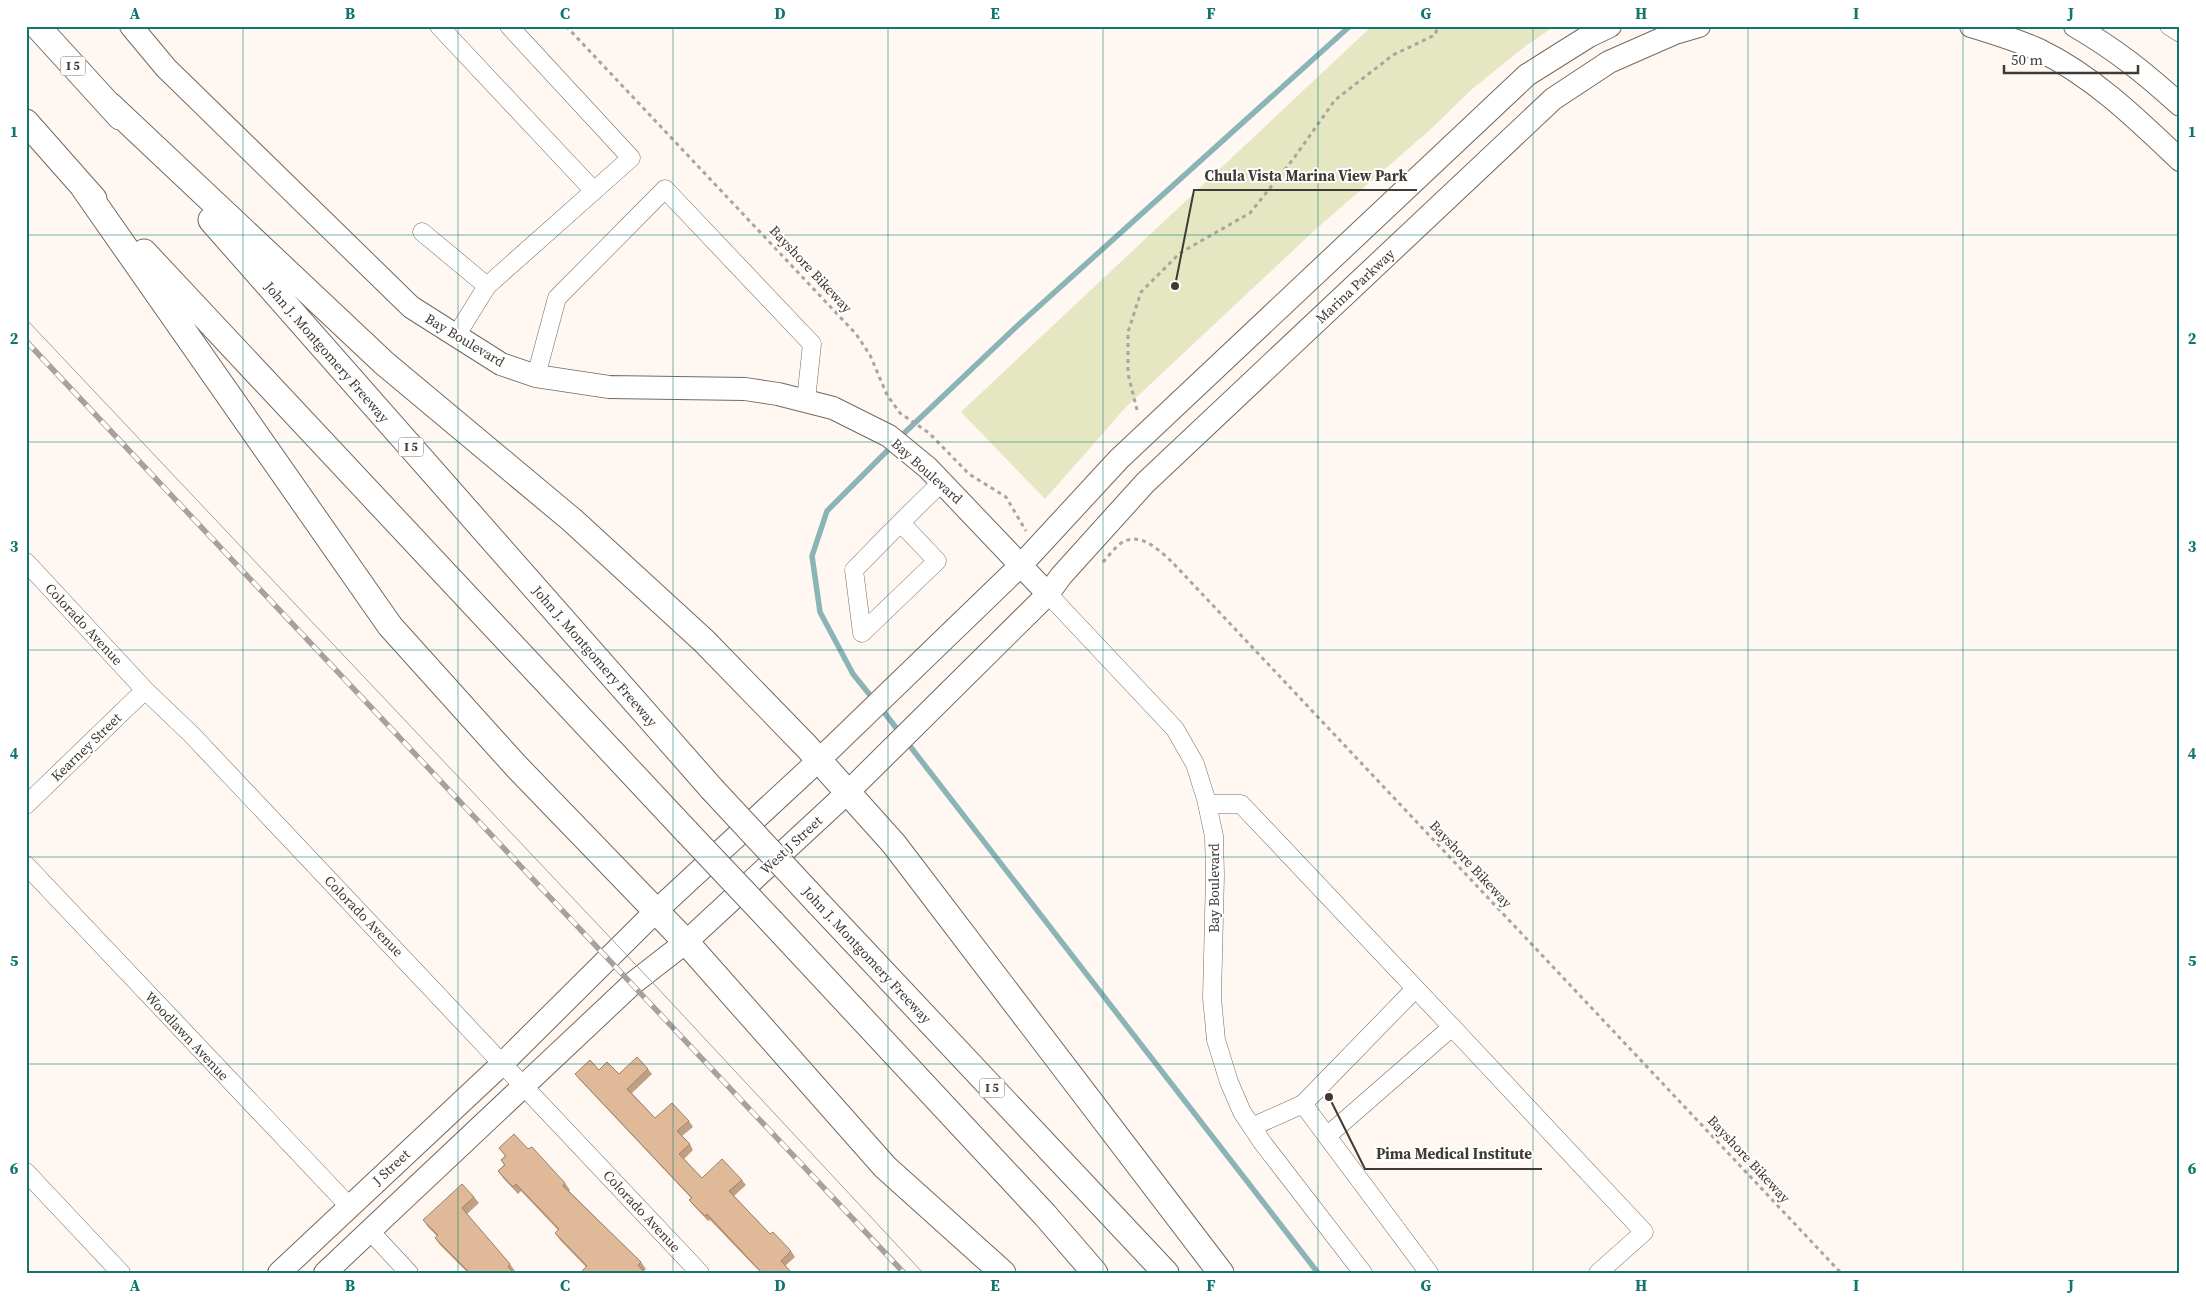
<svg xmlns="http://www.w3.org/2000/svg" width="2206" height="1299" viewBox="0 0 2206 1299" font-family="'Source Serif 4',serif">
	<style>
		.green { fill: #e4e7c2 }
		.lines { fill: none; stroke-linecap: round; stroke-linejoin: round }
		.stream { stroke: #8bb4b6; stroke-width: 5.5 }
		.minor-casing { stroke: #78695e; stroke-width: 19 }
		.major-casing { stroke: #78695e; stroke-width: 24 }
		.highway-casing { stroke: #78695e; stroke-width: 27 }
		.path { stroke: #aba49f; stroke-width: 3; stroke-dasharray: 4 4; stroke-linecap: butt }
		.minor { stroke: #fff; stroke-width: 18 }
		.major { stroke: #fff; stroke-width: 22 }
		.highway { stroke: #fff; stroke-width: 25 }
		.tram { stroke: #a7a09b; stroke-width: 1 }
		.rail-casing { stroke: #a7a09b; stroke-width: 5.5 }
		.rail { stroke: #fff; stroke-width: 4; stroke-dasharray: 11; stroke-linecap: butt }
		.highway-bridge-casing { stroke: #78695e; stroke-width: 27; stroke-linecap: butt }
		.highway-bridge { stroke: #fff; stroke-width: 25 }
		.wall { fill: #c09f83 }
		.building { fill: #dfb998; stroke: #9c826a }
		.grid { fill: none; stroke: #0f766e; stroke-width: 1; stroke-opacity: 0.55 }
		.labels { text-anchor: middle; dominant-baseline: central; stroke-width: 4; stroke-linejoin: round; paint-order: stroke }
		.shield { fill: #fff; stroke: #797571; stroke-width: 1 }
		.shield-label { font-size: 12px; font-weight: bold; fill: #403a34 }
		.street-label { font-size: 14px; fill: #403a34; stroke: #fff }
		.leader { fill: none; stroke: #403a34; stroke-width: 2 }
		.callout-dot { fill: #403a34; stroke: #fff; stroke-width: 2 }
		.callout-label { font-size: 15px; text-anchor: middle; font-weight: bold; fill: #403a34; stroke: #fff; stroke-width: 4; stroke-linejoin: round; paint-order: stroke }
		.neatline { fill: none; stroke: #0f766e; stroke-width: 2 }
		.grid-label { font-size: 16px; text-anchor: middle; font-weight: bold; fill: #0f766e }
	</style>
	<rect width="100%" height="100%" fill="#fef7f2"/>
	<path class="green" d="M1372 26H1555L1527 45 1471 90 1432 128 1316 229 1126 407 1045 499 961 412Z"/>
	<g class="lines">
		<path class="stream" d="M899 438 1016 327 1350 26
			M874 700 853 674 820 612 812 556 827 511 893 445
			M880 707 900 733
			M906 741 1318 1273"/>
		<g class="minor-casing">
			<path id="minor" d="M439 26 594 191
				M2169 26 2180 33
				M422 232 487 286
				M456 336 487 286 631 158 509 26
				M536 376 557 298 665 189 812 344 806 400
				M901 523 937 561 862 633 854 570C883 540 913 510 943 481
				M26 562 145 690 192 735 700 1273
				M1048 594 1175 729 1195 764 1206 799 1214 836 1215 875 1212 998 1216 1040 1229 1082 1242 1112 1262 1142 1363 1273
				M1207 804H1241L1452 1027
				M26 805 145 690
				M26 865 349 1206
				M1303 1104 1415 989
				M1252 1127 1303 1104 1429 1273
				M1327 1136 1452 1027 1644 1232 1598 1273
				M26 1172 121 1273
				M370 1231 409 1273"/>
		</g>
		<g class="major-casing">
			<path id="major" d="M131 26 166 68 411 307 501 364 536 376 609 387 745 389 778 394 833 408 889 436 928 468 1048 594
				M1971 26C1994 33 2017 40 2039 50 2093 76 2137 119 2180 160
				M2075 26C2116 50 2145 73 2180 105
				M279 1273 503 1063 655 912 819 760 1021 565 1119 459 1527 75 1589 36 1610 26
				M325 1273 632 984 686 942 848 792 1048 594 1061 576 1145 483 1553 99 1609 62 1675 33 1699 26"/>
		</g>
		<g class="highway-casing">
			<path id="highway" d="M37 26 120 117
				M110 105 384 363 572 520 704 641 807 747 894 844 1221 1273
				M26 122 94 199
				M83 187 390 626 516 766 686 942 885 1167 1003 1273
				M211 220 712 789
				M144 252 687 832
				M819 904 1166 1273
				M772 922 1045 1215 1095 1273"/>
		</g>
		<path class="path" d="M566 26 856 334 870 355 887 395 900 413 929 433 969 474 1006 497 1026 531
			M1137 410 1128 374V332L1141 292 1180 253 1250 213 1294 158 1335 100 1393 55 1435 35 1438 26
			M1103 562C1109 556 1117 544 1125 541 1143 533 1161 552 1173 563L1841 1273"/>
		<use href="#minor" class="minor"/>
		<use href="#major" class="major"/>
		<use href="#highway" class="highway"/>
		<path class="tram" d="M26 319 653 983 923 1273"/>
		<g class="rail-casing">
			<path id="rail" d="M26 341 904 1273"/>
		</g>
		<use href="#rail" class="rail"/>
		<g class="highway-bridge-casing">
			<path id="highway-bridge" d="M712 789 819 904
				M687 832 772 922"/>
		</g>
		<use href="#highway-bridge" class="highway-bridge"/>
	</g>
	<path class="wall" d="M1492 26H1499L1494 29Z
		M648 1069 652 1074 632 1093 655 1118 689 1121 693 1127 682 1136 690 1144 693 1150 684 1159 702 1178 742 1180 746 1185 734 1196 770 1234 791 1251 795 1257 785 1266 792 1273H761L710 1220 708 1221 693 1205 689 1200 691 1198 579 1079 575 1074 599 1070 619 1074Z
		M499 1148 528 1149 565 1183 570 1190 569 1191 641 1262 646 1269 644 1271 586 1267 560 1240 555 1233 558 1230 521 1191 518 1194 503 1178 498 1171 504 1165 501 1160 505 1156Z
		M474 1197 479 1203 467 1214 510 1264 515 1271 514 1273H468L440 1245 435 1238 437 1236 428 1227 423 1220Z"/>
	<path class="building" d="M637 1057 648 1069 627 1089 655 1118 672 1103 689 1121 677 1131 690 1144 679 1154 702 1178 722 1159 742 1180 729 1191 770 1234 773 1232 791 1251 781 1261 792 1273H762L707 1214 705 1216 689 1200 692 1198 575 1074 590 1060 599 1070 607 1062 619 1074Z
		M514 1134 528 1149 532 1147 565 1183 563 1186 641 1262 638 1265 645 1273H580L587 1266 555 1233 559 1229 516 1184 513 1187 498 1171 505 1165 501 1160 506 1156 499 1148Z
		M462 1184 474 1197 462 1208 510 1264 508 1267 514 1273H470L435 1238 438 1235 423 1220Z"/>
	<path class="grid" d="M243 26V1273M458 26V1273M673 26V1273M888 26V1273M1103 26V1273M1318 26V1273M1533 26V1273M1748 26V1273M1963 26V1273M26 235H2180M26 442H2180M26 650H2180M26 857H2180M26 1064H2180"/>
	<g class="labels">
		<g class="shield">
			<rect x="60.5" y="56.5" width="25" height="19" rx="4"/>
			<rect x="398.5" y="437.5" width="25" height="19" rx="4"/>
			<rect x="979.5" y="1078.5" width="25" height="19" rx="4"/>
		</g>
		<g class="shield-label">
			<text x="73" y="66">I 5</text>
			<text x="411" y="447">I 5</text>
			<text x="992" y="1088">I 5</text>
		</g>
		<g class="street-label">
			<text transform="translate(811 269) rotate(47)">Bayshore Bikeway</text>
			<text transform="translate(1355 286) rotate(-43)">Marina Parkway</text>
			<text transform="translate(465 340) rotate(31)">Bay Boulevard</text>
			<text transform="translate(327 352) rotate(49)">John J. Montgomery Freeway</text>
			<text transform="translate(927 471) rotate(42)">Bay Boulevard</text>
			<text transform="translate(84 624) rotate(47)">Colorado Avenue</text>
			<text transform="translate(595 656) rotate(49)">John J. Montgomery Freeway</text>
			<text transform="translate(86 747) rotate(-44)">Kearney Street</text>
			<text transform="translate(791 845) rotate(-43)">West J Street</text>
			<text transform="translate(1471 864) rotate(47)">Bayshore Bikeway</text>
			<text transform="translate(1214 888) rotate(-90)">Bay Boulevard</text>
			<text transform="translate(364 916) rotate(46)">Colorado Avenue</text>
			<text transform="translate(867 955) rotate(47)">John J. Montgomery Freeway</text>
			<text transform="translate(187 1036) rotate(47)">Woodlawn Avenue</text>
			<text transform="translate(1749 1159) rotate(47)">Bayshore Bikeway</text>
			<text transform="translate(391 1167) rotate(-43)">J Street</text>
			<text transform="translate(642 1211) rotate(47)">Colorado Avenue</text>
		</g>
	</g>
	<path class="leader" d="M1175 286L1194 190H1417M1329 1097L1365 1169H1542"/>
	<g class="callout-dot">
		<circle cx="1175" cy="286" r="5"/>
		<circle cx="1329" cy="1097" r="5"/>
	</g>
	<g class="callout-label">
		<text x="1306" y="181">Chula Vista Marina View Park</text>
		<text x="1454" y="1159">Pima Medical Institute</text>
	</g>
	<rect width="2206" height="1299" fill="none" stroke="#ffffff" stroke-width="55"/>
	<path d="M2004 65v8h134v-8" fill="none" stroke="#403a34" stroke-width="2.5"/>
	<text x="2011" y="65" font-size="15" fill="#403a34" stroke="#ffffff" stroke-width="4" paint-order="stroke">50 m</text>
	<rect x="28" y="28" width="2150" height="1244" class="neatline"/>
	<g class="grid-label">
		<text x="135" y="19">A</text>
		<text x="350" y="19">B</text>
		<text x="565" y="19">C</text>
		<text x="780" y="19">D</text>
		<text x="995" y="19">E</text>
		<text x="1211" y="19">F</text>
		<text x="1426" y="19">G</text>
		<text x="1641" y="19">H</text>
		<text x="1856" y="19">I</text>
		<text x="2071" y="19">J</text>
		<text x="14" y="137">1</text>
		<text x="2192" y="137">1</text>
		<text x="14" y="344">2</text>
		<text x="2192" y="344">2</text>
		<text x="14" y="552">3</text>
		<text x="2192" y="552">3</text>
		<text x="14" y="759">4</text>
		<text x="2192" y="759">4</text>
		<text x="14" y="966">5</text>
		<text x="2192" y="966">5</text>
		<text x="14" y="1174">6</text>
		<text x="2192" y="1174">6</text>
		<text x="135" y="1291">A</text>
		<text x="350" y="1291">B</text>
		<text x="565" y="1291">C</text>
		<text x="780" y="1291">D</text>
		<text x="995" y="1291">E</text>
		<text x="1211" y="1291">F</text>
		<text x="1426" y="1291">G</text>
		<text x="1641" y="1291">H</text>
		<text x="1856" y="1291">I</text>
		<text x="2071" y="1291">J</text>
	</g>
</svg>
